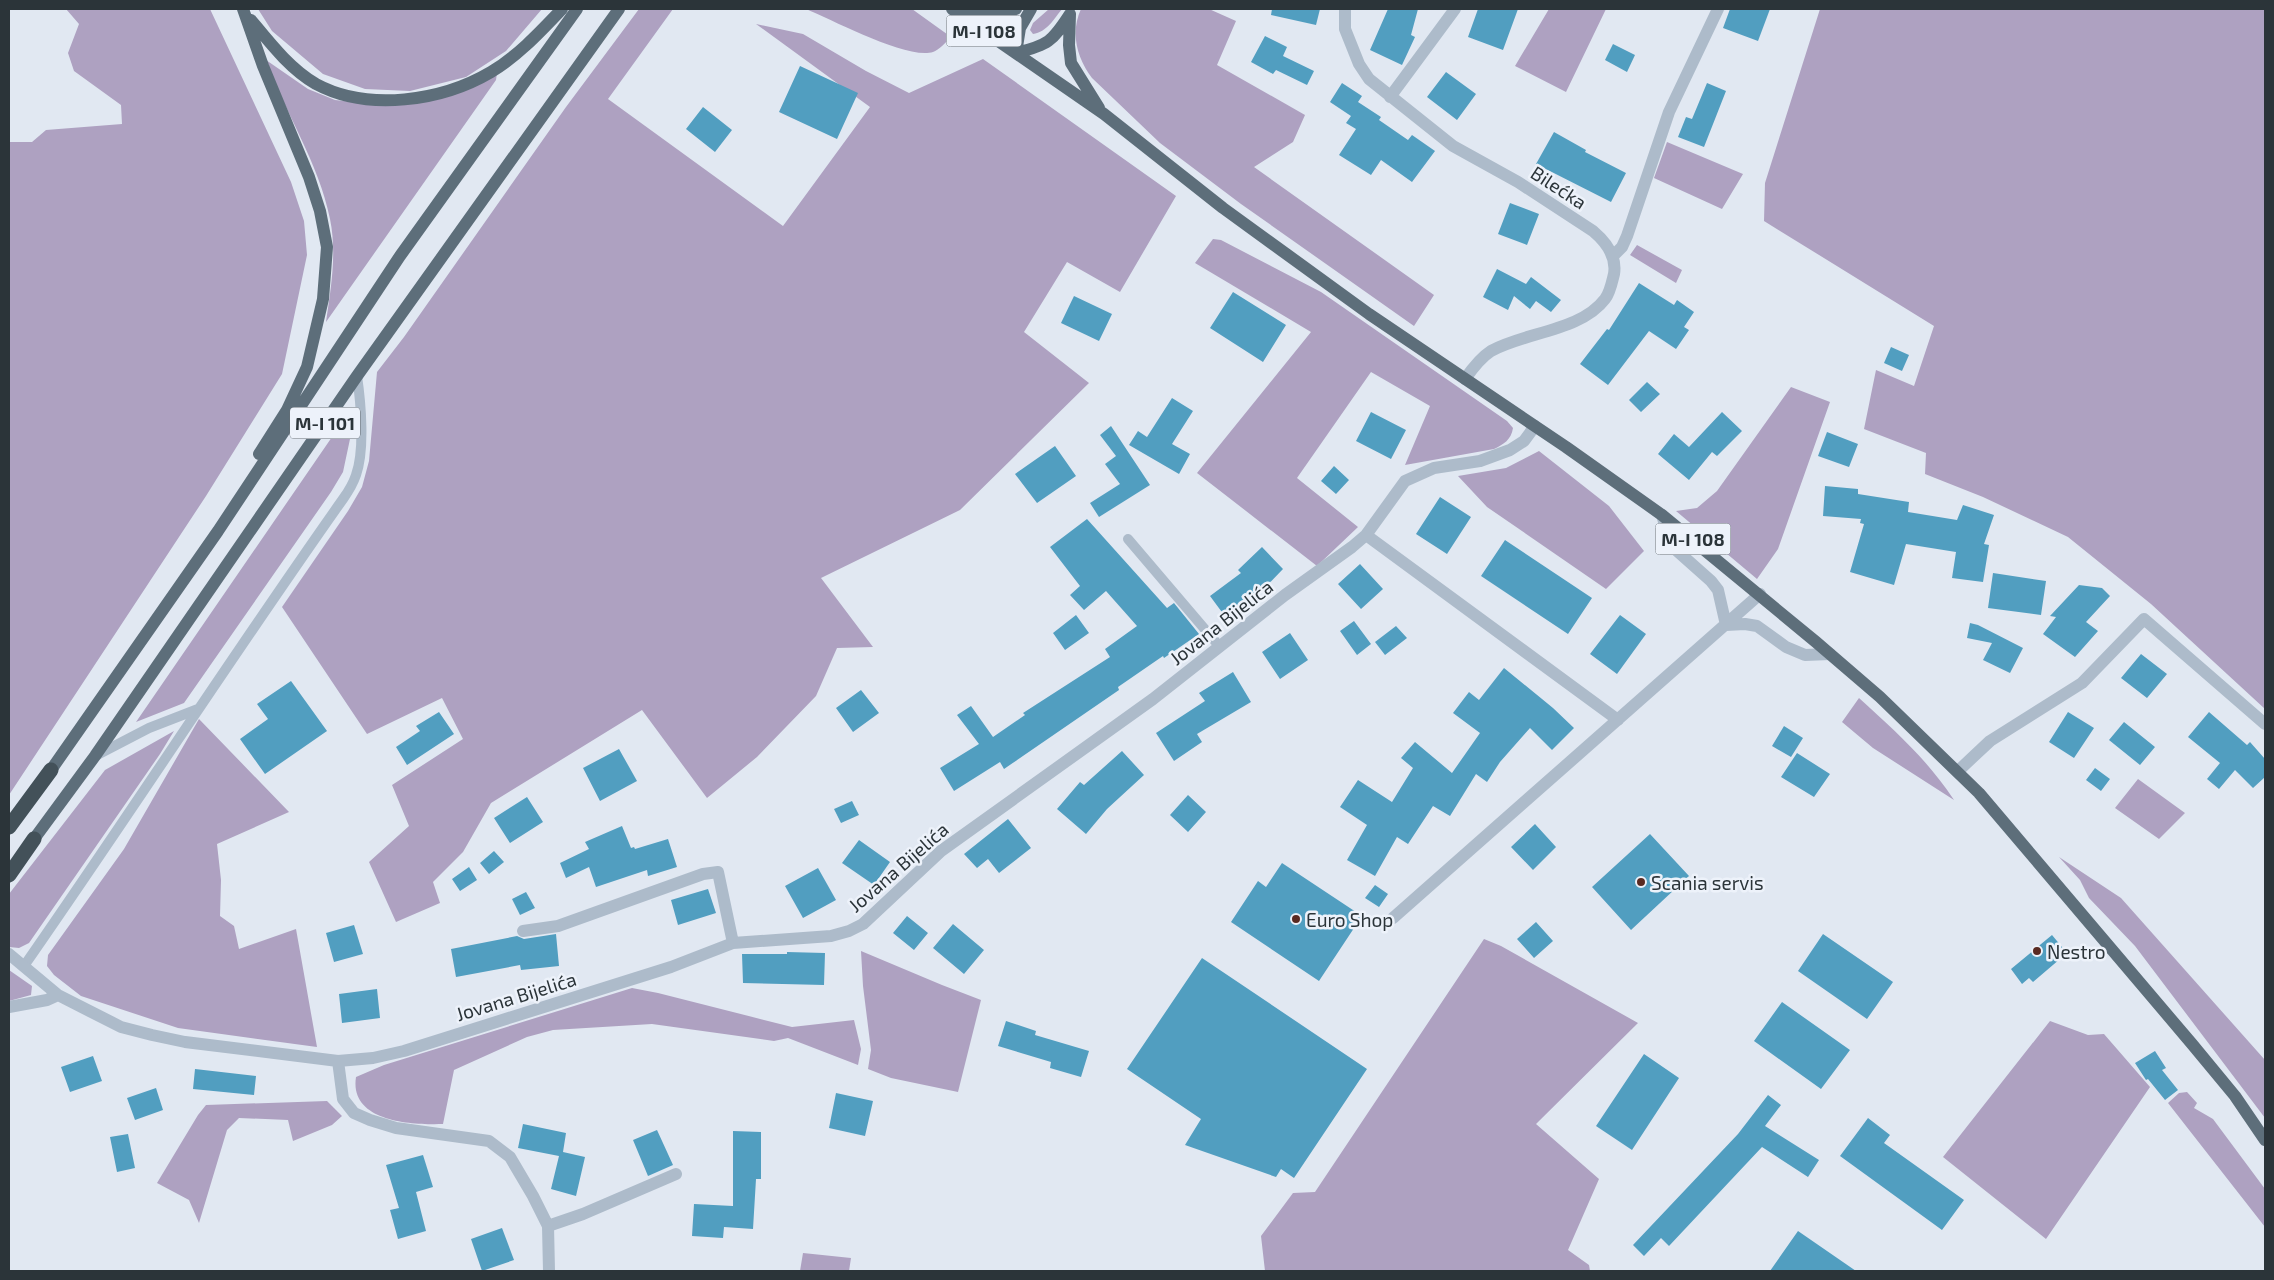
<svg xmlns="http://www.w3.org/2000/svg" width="2274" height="1280" viewBox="0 0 2274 1280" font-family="'Exo 2',sans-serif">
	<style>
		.green { fill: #aea1c1 }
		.building { fill: #519ec0 }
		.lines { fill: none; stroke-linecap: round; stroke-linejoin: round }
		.lane { stroke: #adbbca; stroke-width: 10 }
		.street { stroke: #adbbca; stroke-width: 12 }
		.primary { stroke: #5d6e7a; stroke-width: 12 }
		.highway { stroke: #435159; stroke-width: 15 }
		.poi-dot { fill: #592a22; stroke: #edf2fa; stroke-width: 2 }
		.labels { text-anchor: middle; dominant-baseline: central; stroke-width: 5; stroke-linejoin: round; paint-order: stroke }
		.shield { fill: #edf2fa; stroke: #656d73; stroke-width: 1 }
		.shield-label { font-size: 18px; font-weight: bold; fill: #2b3439 }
		.street-label { font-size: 19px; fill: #2b3439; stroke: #edf2fa }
		.poi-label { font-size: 19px; fill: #2b3439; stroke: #edf2fa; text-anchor: start }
	</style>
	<rect width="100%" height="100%" fill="#e1e8f2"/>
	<path class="green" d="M66 9H210L291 182 304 221 307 255 282 374 206 496 9 795V142H32L46 130 122 124 121 105 74 71 68 53 79 24Z
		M258 9H542L506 51 466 77 410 91 365 89 323 74 272 31Z
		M639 9H673L608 99 783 226 870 107 756 24 803 34 866 71 909 93 983 59 1176 196 1120 292 1067 262 1024 332 1089 383 960 510 821 578 873 647 837 648 816 696 757 757 707 798 642 710 491 803 463 852 433 882 440 903 396 922 369 862 409 826 392 785 463 739 442 698 367 734 282 607 348 511 362 487 369 461 377 372 404 337 566 107Z
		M806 9H912L951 37C946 42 939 50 933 52 907 60 833 20 806 9Z
		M1049 9H1062C1054 19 1047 32 1033 34L1030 30 1033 23Z
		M1081 9H1209L1236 21 1217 65 1305 115 1293 142 1254 167 1434 295 1414 326 1241 204 1160 143 1092 78C1077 58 1070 33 1081 9Z
		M1549 9H1606L1566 92 1515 66Z
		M1820 9H2265V709L2151 604 2068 537 1983 497 1925 474 1926 453 1864 429 1876 370 1914 386 1934 326 1764 221 1765 183Z
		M266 60 308 89 335 100 380 105 497 73 496 80 326 322C331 288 337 253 330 219 319 163 285 113 266 60Z
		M1667 142 1743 174 1722 209 1654 178Z
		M1213 239 1221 240 1321 292 1507 421 1513 428C1511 440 1504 444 1494 449L1405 465 1430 406 1371 372 1297 478 1358 527 1317 566 1197 473 1311 332 1195 263Z
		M1637 245 1682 270 1676 283 1630 255Z
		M1791 387 1830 402 1778 549 1757 579 1676 511 1697 508 1717 491Z
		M343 421 350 439 343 472 331 492 184 703 136 722Z
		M1539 451 1609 506 1644 551 1606 589 1487 507 1458 476 1506 468Z
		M1859 698C1895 731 1927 759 1954 800L1873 748 1842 722Z
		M199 719 289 812 217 844 221 880 220 916 234 926 239 949 296 929 317 1047 178 1028 81 996 54 975 47 966 48 955 124 849Z
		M174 731 160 754 29 943 19 948 9 947V894L105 770Z
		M2138 779 2185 813 2159 839 2115 808Z
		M2059 857 2121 898 2265 1060V1118L2135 946 2089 898 2080 880Z
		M1484 939 1501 946 1638 1023 1536 1124 1599 1179 1568 1250 1589 1265 1590 1271H1265L1261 1236 1293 1193 1315 1192Z
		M861 951 942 985 981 1000 958 1092 891 1078 868 1069 871 1050 863 986Z
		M9 970 32 986 31 995 9 1001Z
		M632 988 658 993 792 1027 854 1020 861 1049 858 1065 788 1038 774 1041 652 1024 553 1030 527 1037 454 1070 443 1124C412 1125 349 1122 356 1077L384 1065Z
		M2050 1021 2088 1035 2104 1034 2150 1087 2046 1239 1943 1157Z
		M2187 1092 2197 1103 2194 1108 2213 1119 2265 1189V1227L2168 1103 2179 1093Z
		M327 1101 342 1116 332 1125 293 1141 288 1120 239 1118 227 1130 199 1223 189 1200 157 1183 198 1115 206 1105Z
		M803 1253 851 1258 849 1271H800Z"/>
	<path class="building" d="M1272 9H1320L1316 25 1271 15Z
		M1388 9H1418L1411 35 1415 37 1402 65 1370 50Z
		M1478 9H1518L1503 50 1468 37Z
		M1730 9H1770L1758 41 1723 28Z
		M1265 36 1287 47 1283 56 1314 71 1307 85 1276 70 1273 74 1251 62Z
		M1613 44 1635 55 1627 72 1605 60Z
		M800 66 858 93 837 139 779 112Z
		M1446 72 1476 94 1457 120 1427 97Z
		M1342 83 1362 96 1358 102 1381 117 1379 120 1408 140 1412 135 1435 151 1412 182 1381 160 1371 175 1339 155 1356 129 1346 123 1351 116 1330 102Z
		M1707 83 1726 91 1704 147 1678 137 1686 117 1692 119Z
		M703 107 732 130 715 152 686 129Z
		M1554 132 1586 150 1585 152 1626 173 1611 202 1536 164Z
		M1510 203 1539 214 1527 245 1498 234Z
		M1497 269 1526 284 1531 277 1561 300 1551 312 1536 301 1530 309 1514 296 1508 310 1483 297Z
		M1639 283 1674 305 1677 300 1694 312 1684 327 1689 330 1676 349 1649 331 1608 385 1580 364 1607 329 1609 330Z
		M1233 292 1286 325 1263 362 1210 328Z
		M1074 296 1112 314 1099 341 1061 323Z
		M1891 347 1909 355 1902 371 1884 363Z
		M1647 382 1660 394 1641 412 1629 400Z
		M1172 398 1193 411 1172 444 1190 454 1179 474 1129 445 1138 431 1147 437Z
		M1371 412 1406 430 1391 459 1356 441Z
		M1722 412 1742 431 1717 456 1712 452 1689 480 1658 454 1674 434 1689 447Z
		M1111 426 1150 485 1099 517 1090 503 1120 484 1105 464 1116 456 1100 435Z
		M1827 432 1858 444 1849 467 1818 456Z
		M1055 446 1076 476 1037 503 1015 474Z
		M1334 466 1349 480 1336 494 1321 481Z
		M1825 486 1858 489V494L1909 502 1908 512 1957 520 1963 505 1994 515 1984 544 1989 545 1983 582 1952 578 1956 552 1906 544 1894 585 1850 572 1864 524 1860 523 1861 519 1823 516Z
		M1440 497 1471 517 1447 554 1416 534Z
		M1087 519 1167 608 1174 603 1199 634 1164 658 1163 656 1118 687 1119 690 1004 769 1000 762 954 791 940 768 979 744 957 715 971 706 993 737 1025 715 1023 713 1110 657 1105 649 1137 626 1106 591 1084 610 1070 595 1080 586 1050 547Z
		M1505 540 1592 598 1568 634 1481 576Z
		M1262 547 1283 569 1250 603 1227 619 1210 596 1241 573 1238 570Z
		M1360 564 1383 589 1361 609 1338 584Z
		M1993 573 2046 581 2041 615 1988 608Z
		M2079 585 2102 588 2110 596 2086 622 2098 631 2075 657 2043 634 2056 617 2050 616Z
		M1076 615 1089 633 1065 650 1053 633Z
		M1620 615 1646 634 1617 674 1590 654Z
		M1354 621 1371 644 1357 655 1340 631Z
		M1970 623 1978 625 2023 648 2010 673 1983 660 1992 643 1967 638Z
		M1396 626 1407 638 1385 655 1375 642Z
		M1290 633 1308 660 1280 679 1262 652Z
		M2141 654 2167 674 2147 698 2121 678Z
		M1504 668 1553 708 1574 728 1552 750 1530 728 1500 762 1487 782 1476 774 1450 816 1433 806 1408 844 1397 837 1375 876 1347 860 1367 825 1340 807 1358 780 1392 802 1413 768 1401 758 1415 742 1452 773 1480 733 1453 713 1469 692 1479 700Z
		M1233 672 1251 702 1197 734 1202 742 1174 761 1156 733 1205 701 1199 693Z
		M291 681 327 731 265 774 240 739 268 719 257 704Z
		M861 690 879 713 853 732 836 708Z
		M439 712 454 734 407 765 396 747 420 731 416 726Z
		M2068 712 2094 728 2074 758 2049 742Z
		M2209 712 2247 745 2250 742 2265 759V777L2253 788 2235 770 2219 789 2207 779 2220 763 2188 737Z
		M2124 722 2155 747 2140 765 2109 740Z
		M1784 726 1803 738 1791 757 1772 746Z
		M619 749 637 781 600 801 583 768Z
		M1122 751 1144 775 1107 809 1086 834 1057 809 1080 782 1084 785Z
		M1797 753 1830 774 1814 797 1781 777Z
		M2095 768 2110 779 2101 791 2086 780Z
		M1188 795 1206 812 1188 832 1170 815Z
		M527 797 543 822 510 843 494 818Z
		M852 801 859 815 841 823 834 809Z
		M1008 819 1031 848 999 873 988 859 977 868 964 854Z
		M1535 824 1556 847 1533 870 1511 847Z
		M622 826 631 848 634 847 635 849 668 839 677 867 648 876 647 870 596 887 589 867 566 878 560 863 589 849 585 842Z
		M1650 834 1689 876 1631 930 1592 887Z
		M859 840 890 862 874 885 842 863Z
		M494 851 504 862 489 874 480 863Z
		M1282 863 1362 916 1319 981 1231 922 1258 881 1266 887Z
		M469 867 477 880 460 891 452 879Z
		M818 868 836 900 803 918 785 886Z
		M1375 885 1388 894 1379 907 1365 898Z
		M708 889 716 913 678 925 671 900Z
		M526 892 535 908 520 915 512 899Z
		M907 916 928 933 914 950 893 933Z
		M1536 922 1553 941 1534 958 1517 939Z
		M953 924 984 950 964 974 933 948Z
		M354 925 363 954 334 962 326 933Z
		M556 934 559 966 521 970 520 965 456 977 451 949 517 936 524 939Z
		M1823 934 1893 982 1867 1019 1798 971Z
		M2052 935 2067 953 2033 982 2029 978 2022 984 2011 969Z
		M787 952 825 953 824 985 743 983 742 954H787Z
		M1202 958 1367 1069 1294 1178 1281 1169 1276 1177 1185 1145 1201 1119 1127 1069Z
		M377 989 380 1018 342 1023 339 994Z
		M1782 1002 1850 1050 1821 1089 1754 1041Z
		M1006 1021 1036 1031 1035 1035 1089 1051 1081 1077 1050 1068 1051 1062 998 1046Z
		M2155 1051 2166 1068 2162 1070 2178 1090 2165 1100 2148 1079 2146 1080 2135 1063Z
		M1644 1054 1679 1078 1632 1150 1596 1126Z
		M93 1056 102 1081 70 1092 61 1067Z
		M195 1069 256 1076 254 1095 193 1089Z
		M156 1088 163 1110 135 1120 127 1098Z
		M836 1093 873 1101 865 1136 829 1128Z
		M1768 1095 1781 1105 1765 1126 1819 1160 1808 1177 1762 1147 1669 1246 1661 1238 1644 1256 1633 1245 1738 1134Z
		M1868 1118 1890 1135 1884 1143 1964 1200 1942 1230 1840 1156Z
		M523 1124 566 1133 563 1152 585 1157 576 1196 551 1189 559 1156 518 1148Z
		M657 1130 673 1165 648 1176 633 1140Z
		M733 1131 761 1132V1179H756L753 1229 724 1227 723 1238 692 1236 694 1204 733 1206Z
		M128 1134 135 1168 117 1172 110 1137Z
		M423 1155 433 1187 416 1192 426 1231 398 1239 390 1210 399 1208 386 1165Z
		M502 1228 514 1260 482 1271 471 1239Z
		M1798 1231 1856 1271H1770Z"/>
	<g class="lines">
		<path class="lane" d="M1128 539 1220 647
			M97 755 149 728 198 709
			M24 966C132 811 234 653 343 499 348 492 353 484 356 475 365 450 361 403 357 376"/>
		<path class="street" d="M1345 9V29L1359 64 1369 79 1453 146 1518 182 1593 231C1606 242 1617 256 1614 274 1612 282 1610 293 1605 299 1581 331 1525 332 1491 351 1480 358 1472 369 1465 379
			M1390 97 1455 9
			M1613 256 1622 247 1627 236 1669 112 1718 9
			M1662 515 1668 535 1675 549 1711 581 1718 590 1726 625 1745 624 1757 626 1786 647 1805 655 1830 654
			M1366 535 1618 720
			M1958 771 1990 741 2082 683 2144 619 2265 724
			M1393 918 1760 594
			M523 931 558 926 703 874 718 872 733 943
			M9 954 58 995 121 1027 152 1035 185 1042 338 1061 373 1058 404 1051 671 967 733 943 831 936 849 931 863 924 941 851 1153 699 1285 595 1352 547 1366 535 1405 481 1434 468 1480 461 1510 450 1524 441 1535 426
			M9 1007 47 1000 58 995
			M338 1061 343 1099 354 1113 370 1120 396 1128 489 1141 510 1157 533 1196 548 1226 549 1271
			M548 1226 583 1214 676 1174"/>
		<path class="primary" d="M243 9 263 66 309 177 320 211 327 247 323 299 307 367 287 410 259 454
			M952 9 1104 114 1223 208 1369 314 1566 447 1662 515 1816 642 1880 697 1979 793 2192 1044 2235 1096 2265 1140
			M964 9 996 14 1016 9
			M1070 14 1069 45 1071 63 1099 108
			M251 20C270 43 290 69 316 84 368 112 442 101 491 72 518 56 541 31 562 9
			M1016 53C1048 45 1052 42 1070 14
			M1016 53 1020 28 1031 9
			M51 770 218 531 400 256 577 9
			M34 839 95 756 357 376 619 9"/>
		<path class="highway" d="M9 827 51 770
			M9 875 34 839"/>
	</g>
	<g class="poi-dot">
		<circle cx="1641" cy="882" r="5"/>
		<circle cx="1296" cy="919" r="5"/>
		<circle cx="2037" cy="951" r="5"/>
	</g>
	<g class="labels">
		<g class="shield">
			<rect x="946.5" y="15.5" width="75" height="31" rx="4"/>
			<rect x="290" y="407.5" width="70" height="31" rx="4"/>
			<rect x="1655.5" y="523.5" width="75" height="31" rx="4"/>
		</g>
		<g class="shield-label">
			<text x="984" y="31">M-I 108</text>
			<text x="325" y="423">M-I 101</text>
			<text x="1693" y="539">M-I 108</text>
		</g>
		<g class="street-label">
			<text transform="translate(1559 187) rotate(33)">Bilećka</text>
			<text transform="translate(1221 622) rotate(-38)">Jovana Bijelića</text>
			<text transform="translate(898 867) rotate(-41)">Jovana Bijelića</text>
			<text transform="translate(516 996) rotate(-17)">Jovana Bijelića</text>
		</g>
		<g class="poi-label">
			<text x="1651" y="882">Scania servis</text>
			<text x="1306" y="919">Euro Shop</text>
			<text x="2047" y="951">Nestro</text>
		</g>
	</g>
	<rect width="2274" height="1280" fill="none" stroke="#2b3439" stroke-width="20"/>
</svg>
